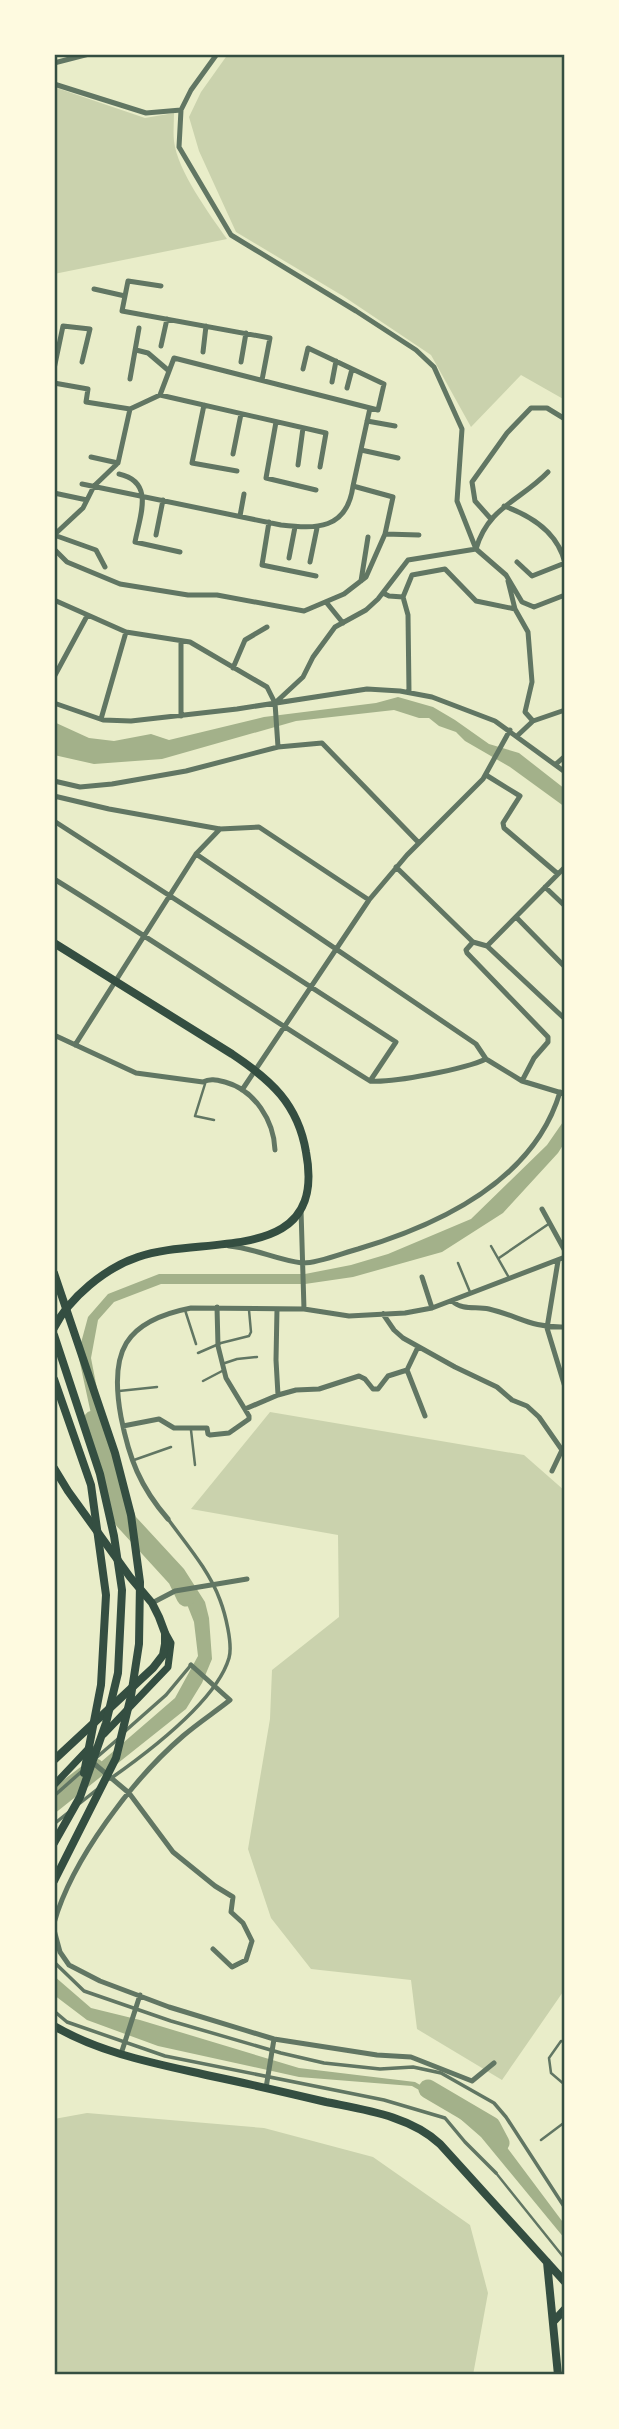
<svg xmlns="http://www.w3.org/2000/svg" width="619" height="2429" viewBox="0 0 619 2429" font-family="Signika,sans-serif">
	<style>
		.green { fill: #cad2ad }
		.water { fill: #a3b18a }
		.lines { fill: none; stroke-linecap: round; stroke-linejoin: round }
		.river { stroke: #a3b18a; stroke-width: 19 }
		.service { stroke: #617663; stroke-width: 2.5 }
		.pedestrian { stroke: #617663; stroke-width: 3.5 }
		.minor { stroke: #617663; stroke-width: 5 }
		.secondary { stroke: #344e41; stroke-width: 7 }
		.primary { stroke: #344e41; stroke-width: 8 }
		.trunk { stroke: #344e41; stroke-width: 8 }
		.neatline { fill: none; stroke: #344e41; stroke-width: 2.5 }
	</style>
	<rect width="100%" height="100%" fill="#e9edc9"/>
	<path class="green" d="M228 54H565V400L521 375 471 427 431 355 343 296 236 232 199 151 189 117 201 92Z
		M54 87 145 118 174 113C174 122 173 132 174 141 177 170 210 215 227 239L54 274Z
		M270 1412 524 1455 565 1491V1989L502 2080 417 2029 411 1980 311 1969 271 1918 248 1849 270 1719 272 1670 339 1617 338 1535 191 1509Z
		M87 2113 264 2128 373 2157 470 2225 488 2293 473 2375H54V2119Z"/>
	<path class="water" d="M398 697 433 707 455 720 489 744 519 753 565 789V807L510 767 465 741 456 732 439 726 429 718H419L394 710 296 721 162 759 94 764 54 755V722L89 738 114 741 151 734 169 740 264 717 376 703Z
		M565 1119V1142L558 1153 503 1213 442 1252 353 1277 305 1284H161L114 1302 98 1320 91 1358 107 1440 136 1517 184 1569 205 1602 209 1618 212 1659 202 1683 186 1709 54 1814V1799L94 1768 175 1698 198 1656 194 1622 177 1579 124 1520 98 1446 78 1354 88 1317 108 1294 159 1274H305L351 1265 388 1254 471 1219 547 1145Z
		M54 1976 91 2008 140 2020 299 2068 415 2082 491 2126 565 2225V2239L481 2137 442 2103 412 2086 299 2077 158 2046 87 2020 54 1995Z"/>
	<g class="lines">
		<path class="river" d="M93 1420 98 1446 124 1520 177 1578 186 1597
			M54 1799 95 1768
			M428 2089 491 2126 500 2143"/>
		<path class="service" d="M205 1084 195 1116 214 1120
			M491 1246 508 1276
			M499 1258 550 1223
			M458 1263 470 1292
			M185 1310 196 1344
			M198 1353 221 1343 249 1336 251 1332 249 1310
			M222 1364 237 1359 257 1357
			M203 1381 224 1370
			M119 1391 157 1387
			M191 1430 195 1465
			M134 1460 171 1447
			M565 2042 561 2041 549 2058 551 2073 565 2085
			M541 2140 565 2122
			M496 2173 565 2259"/>
		<path class="pedestrian" d="M123 1733 166 1695 191 1665
			M97 1757 118 1739
			M110 1779C147 1753 216 1702 229 1658 233 1644 225 1613 220 1600 209 1570 186 1544 168 1519
			M54 1796 81 1772
			M80 1803 99 1788
			M54 1824 69 1812
			M54 1962 84 1991 171 2021 281 2053 324 2063 380 2069 413 2067 441 2073 494 2103 506 2117 565 2208
			M54 2011 67 2022 165 2056 384 2100 445 2118 465 2142 496 2173"/>
		<path class="minor" d="M217 54 191 90 181 110 179 147 231 235 356 311 416 350 434 367 462 429 457 501 476 549
			M54 63 89 54
			M54 84 146 113 181 110
			M161 286 128 281 122 311 270 338 262 380
			M94 289 125 296
			M161 346 167 319
			M136 350 148 353 169 371
			M203 352 206 326
			M241 362 246 333
			M54 369 63 326 90 329 82 362
			M130 379 139 328
			M332 382 336 361
			M54 383 88 389 86 402 130 409
			M347 388 352 369
			M160 395 326 433 320 467
			M204 405 192 463 237 471
			M370 408 353 486 393 497 385 534
			M367 421 395 426
			M276 422 266 478 316 490
			M361 450 398 458
			M233 454 241 414
			M91 457 118 463
			M298 465 303 428
			M119 474C155 482 140 515 135 542L180 552
			M82 484 281 525C316 529 347 530 353 486
			M54 493 87 500
			M504 506C532 516 558 533 565 563L532 576 517 562
			M240 516 244 494
			M491 519 475 501 472 482 507 433 531 408H547L565 419
			M269 522 262 565 316 576
			M54 535 83 508 94 486 118 463 130 409 160 395 174 358 378 410 384 384 308 348 303 369
			M54 535 96 550 105 567
			M156 535 163 500
			M54 549 67 562 120 584 188 595H217L304 611 344 594 366 577 385 534 419 535
			M476 549C488 507 520 501 548 472
			M289 558 295 527
			M310 562 317 528
			M361 581 368 537
			M508 581 515 609 528 632 532 682 525 712 533 721
			M383 593 389 596 403 597 412 575 445 569 476 601 515 609
			M403 597 408 615 409 692
			M54 600 126 632 190 642 267 687 275 703 278 747
			M326 602 343 623
			M233 668 245 640 267 627
			M54 677 87 616
			M54 703 103 720 131 721 237 709 367 689 400 691 432 697 495 721 565 772
			M275 703 303 677 313 657 335 627 366 610 378 599 408 560 476 549 506 575 522 602 534 607 565 595
			M181 716V641
			M101 719 126 632
			M517 736 533 721 565 710
			M556 764 565 756
			M486 775 520 796 503 823 504 828 558 874
			M54 781 80 787 112 784 186 771 278 747 322 743 419 843
			M54 796 109 809 220 829 259 827 369 900
			M54 821 396 1042 370 1081
			M196 854 476 1044 486 1059 522 1081 565 1094
			M396 867 473 942 487 946 565 867
			M54 879C161 945 264 1015 370 1081 393 1083 465 1069 486 1059
			M545 887 565 906
			M516 917 565 967
			M473 942 466 950 467 953 548 1037V1042L534 1058 522 1081
			M487 946 565 1019
			M54 1035 136 1073 203 1082C210 1078 217 1080 225 1082 255 1090 274 1121 275 1150
			M75 1045 196 854 220 829
			M242 1090 369 900 407 855 483 779 510 730
			M542 1209 565 1251
			M301 1210 304 1309
			M229 1246C254 1248 277 1260 302 1263 316 1264 343 1253 358 1249 439 1225 534 1180 560 1092
			M558 1261 547 1328 565 1387
			M422 1277 432 1308
			M452 1301C463 1311 476 1306 489 1309 519 1316 531 1328 565 1327
			M277 1309 276 1360 278 1395
			M383 1314 394 1330 403 1338 455 1367 497 1387 512 1400 527 1406 539 1417 562 1450 552 1471
			M407 1370 425 1416
			M245 1409 278 1395 296 1390 319 1389 359 1376 365 1379 373 1389H378L388 1376 407 1370 418 1347
			M123 1426 159 1419 174 1428H207L208 1434 210 1435 229 1433 249 1419V1416L226 1378 218 1346 217 1307
			M168 1519C140 1487 129 1458 121 1417 109 1352 124 1321 191 1308L304 1309 349 1316 405 1313 432 1308 565 1257
			M152 1603 175 1591 247 1579
			M91 1761 129 1793 173 1852 215 1886 233 1897 231 1912 243 1923 252 1941 246 1960 232 1967 213 1949
			M54 1923C72 1859 133 1779 183 1736 198 1723 215 1712 230 1700L191 1665
			M54 1930 60 1952 69 1965 100 1981 169 2007 274 2039 377 2055 411 2057 472 2081 494 2063
			M121 2054 140 1995
			M266 2088 274 2039"/>
		<path class="secondary" d="M104 1734 168 1667 171 1643 166 1634
			M54 1785 90 1747"/>
		<path class="primary" d="M54 943 232 1054C271 1080 298 1104 306 1152 328 1267 203 1234 138 1257 105 1268 69 1298 54 1328
			M54 1468 68 1491 130 1577 152 1603 159 1617 165 1633V1644L163 1655 153 1668 54 1760
			M54 2026C102 2054 158 2064 211 2076 250 2084 288 2093 326 2102 365 2110 410 2116 440 2144L565 2282
			M547 2262 558 2375
			M553 2322 565 2309"/>
		<path class="trunk" d="M54 1273 115 1453 131 1515 140 1582 139 1644 131 1696 116 1758 54 1881
			M54 1335 100 1474 114 1536 122 1590 118 1673 106 1723 80 1797 54 1843
			M54 1379 91 1485 106 1595 101 1685 84 1773"/>
	</g>
	<rect width="619" height="2429" fill="none" stroke="#fefae0" stroke-width="112"/>
	<rect x="56" y="56" width="507" height="2317" class="neatline"/>
</svg>
